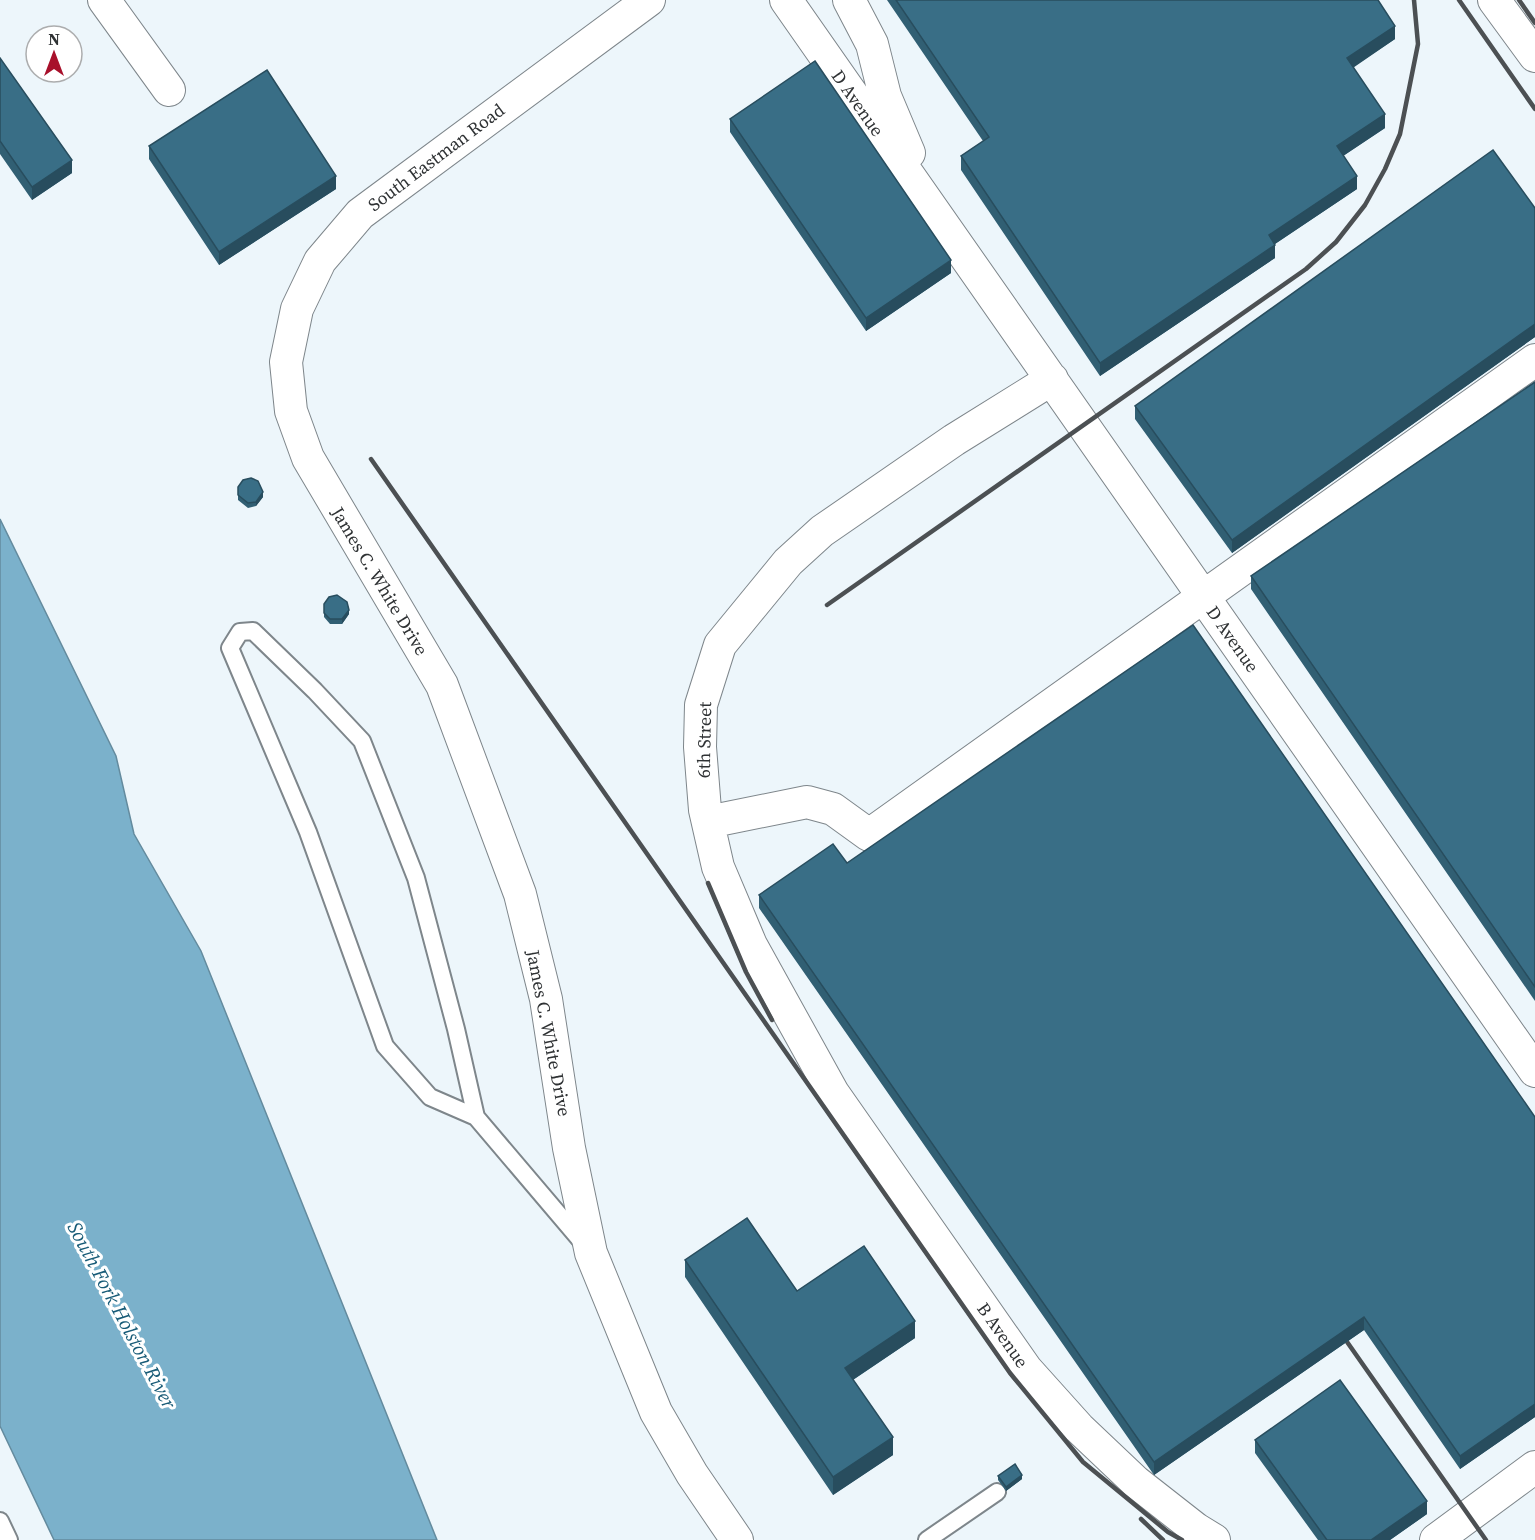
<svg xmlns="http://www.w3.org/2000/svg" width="1535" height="1540" viewBox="0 0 1535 1540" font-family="'Source Serif 4',serif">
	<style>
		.water { fill: #7bb1cb; stroke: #648b9e; stroke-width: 1.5 }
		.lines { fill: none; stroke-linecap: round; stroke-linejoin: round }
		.lane-casing { stroke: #7e868b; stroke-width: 20 }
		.street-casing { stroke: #7e868b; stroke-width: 34 }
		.lane { stroke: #fff; stroke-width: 16 }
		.street { stroke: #fff; stroke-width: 32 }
		.rail { stroke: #4c5053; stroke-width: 4.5 }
		.wall { fill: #315f73 }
		.shaded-wall { fill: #284d5e }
		.building { fill: #396e86; stroke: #284d5e; stroke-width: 1.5 }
		.labels { text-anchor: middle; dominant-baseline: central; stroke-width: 6; stroke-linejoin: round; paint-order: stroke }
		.street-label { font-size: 18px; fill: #2f3234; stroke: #fff }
		.water-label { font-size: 20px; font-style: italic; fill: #185b77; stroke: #fff }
	</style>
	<rect width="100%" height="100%" fill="#edf6fb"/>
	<path class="water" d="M0 519 116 756 134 834 201 951 437 1540H54L0 1426Z"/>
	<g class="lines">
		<g class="lane-casing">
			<path id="lane" d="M476 1117 430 1097 385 1046 308 832 230 648 240 632 253 631 315 691 362 741 416 878 456 1029 476 1117 583 1243
				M0 1521 9 1540
				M927 1540 997 1492"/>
		</g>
		<g class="street-casing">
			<path id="street" d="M104 0 169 90
				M649 0 360 214 320 261 297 309 286 362 291 411 308 458 442 685 520 894 546 999 569 1148 591 1253 656 1412 692 1474 737 1540
				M786 0 1535 1071
				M849 0 872 44 885 96 909 153
				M1494 0 1535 56
				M1052 379 954 440 822 531 788 562 720 645 701 705 700 747 705 810 718 867 751 945 833 1093 1026 1369 1079 1428 1136 1482 1196 1529 1214 1540
				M708 822 807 802 833 809 869 835 1535 360
				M1436 1540 1535 1467"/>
		</g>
		<use href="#lane" class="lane"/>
		<use href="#street" class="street"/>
		<path class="rail" d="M1459 0 1535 109
			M1519 0 1535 23
			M371 459 1010 1373 1083 1462 1168 1532 1182 1540
			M827 605 1306 269 1336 242 1365 205 1385 169 1400 134 1418 44 1414 0
			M708 883 746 972 772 1020
			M1338 1329 1486 1540
			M1141 1519 1163 1540"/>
	</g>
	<path class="wall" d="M887 0H1378L1395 39 1353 67 1385 128 1343 156 1357 189 1275 244V258L1100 376 961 170V156L983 141Z
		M0 58 72 173 32 200 0 154Z
		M730 119 951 273 866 331 730 132Z
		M149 146 336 189 219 265 149 159Z
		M1535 208V337L1232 553 1135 419V406Z
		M1535 382V1001L1251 589V576Z
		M238 487 263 497 256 506 248 508 238 500Z
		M324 604 349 614 342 624H330L324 617Z
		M847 863 1535 1117V1417L1460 1469 1364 1330 1154 1475 759 908V895Z
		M685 1260 797 1291 915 1338 853 1380 893 1455 833 1495 685 1277Z
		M1255 1440 1427 1514 1390 1540H1318L1255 1453Z
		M998 1476 1022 1479 1006 1491 998 1480Z"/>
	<path class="shaded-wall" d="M1395 26V39L1347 72V58Z
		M1385 114V128L1337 160V146Z
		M72 160V173L32 200V187Z
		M336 176V189L219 265V252Z
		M1357 176V189L1269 248V235Z
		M1275 245V258L1100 376V363Z
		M951 260V273L866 331V318Z
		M1535 324V337L1232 553V540Z
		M263 492V497L256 506V502Z
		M349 610V614L342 624V619Z
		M1364 1317V1330L1154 1475V1462Z
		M915 1321V1338L845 1385V1368Z
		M1535 1404V1417L1460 1469V1456Z
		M893 1437V1455L833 1495V1477Z
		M1022 1475V1479L1006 1491V1487Z
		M1427 1501V1514L1390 1540H1371Z"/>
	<path class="building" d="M896 0H1378L1395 26 1347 58 1385 114 1337 146 1357 176 1269 235 1275 245 1100 363 961 156 989 137Z
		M0 58 72 160 32 187 0 141Z
		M815 61 951 260 866 318 730 119Z
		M267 70 336 176 219 252 149 146Z
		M1493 150 1535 208V324L1232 540 1135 406Z
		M1535 382V987L1251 576Z
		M251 478 258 481 263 492 256 502 248 503 238 495V487L243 480Z
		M337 595 347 602 349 610 342 619H330L324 613V604L329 597Z
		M1193 625 1535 1117V1404L1460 1456 1364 1317 1154 1462 759 895 833 844 847 863Z
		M747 1218 797 1291 864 1246 915 1321 845 1368 893 1437 833 1477 685 1260Z
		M1340 1380 1427 1501 1371 1540H1327L1255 1440Z
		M1015 1464 1022 1475 1006 1487 998 1476Z"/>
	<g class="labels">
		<g class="street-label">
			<text transform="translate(858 103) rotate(55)">D Avenue</text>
			<text transform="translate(436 157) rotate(-37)">South Eastman Road</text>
			<text transform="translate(380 581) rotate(59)">James C. White Drive</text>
			<text transform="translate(1233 639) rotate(55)">D Avenue</text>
			<text transform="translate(704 740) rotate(-89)">6th Street</text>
			<text transform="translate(549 1033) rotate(79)">James C. White Drive</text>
			<text transform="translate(1003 1335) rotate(55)">B Avenue</text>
		</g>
		<g class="water-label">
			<text transform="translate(122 1315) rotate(62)">South Fork Holston River</text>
		</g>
	</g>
	<g transform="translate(54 54)"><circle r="28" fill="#ffffff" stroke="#acadae" stroke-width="1.5"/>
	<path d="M0-4.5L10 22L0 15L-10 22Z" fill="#a8102b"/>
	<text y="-9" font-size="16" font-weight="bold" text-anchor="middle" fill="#2f3234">N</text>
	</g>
</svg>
